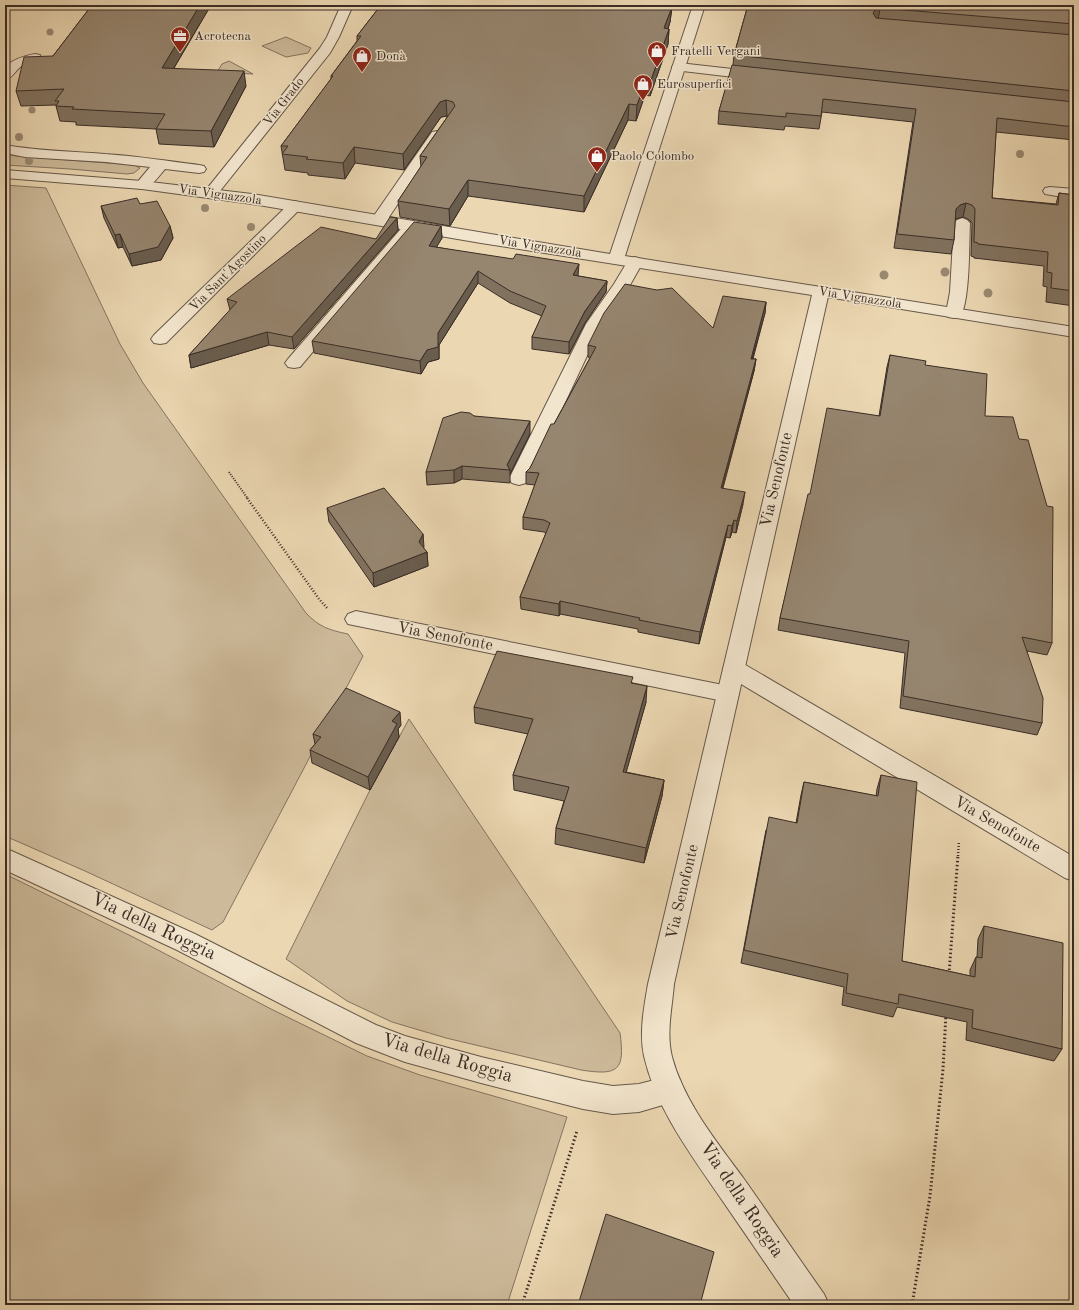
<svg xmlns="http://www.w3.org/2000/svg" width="1079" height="1310" viewBox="0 0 1079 1310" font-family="'Old Standard TT',serif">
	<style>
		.green { fill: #cdba9a; stroke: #847460 }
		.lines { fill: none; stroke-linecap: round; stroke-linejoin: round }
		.service-casing { stroke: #665849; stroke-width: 2 }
		.minor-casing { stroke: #665849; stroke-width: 2 }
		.tertiary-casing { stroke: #665849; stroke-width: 2 }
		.path-far2 { stroke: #3a2d26; stroke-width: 2; stroke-dasharray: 1 1.5; stroke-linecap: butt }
		.path-far1 { stroke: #3a2d26; stroke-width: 2.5; stroke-dasharray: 1 2; stroke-linecap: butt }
		.path { stroke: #3a2d26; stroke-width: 3; stroke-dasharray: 1.5 2.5; stroke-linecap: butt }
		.service { fill: #f2e5cd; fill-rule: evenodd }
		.minor { fill: #f2e5cd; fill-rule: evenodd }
		.tertiary { fill: #f2e5cd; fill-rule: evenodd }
		.tree { fill: #9a8972 }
		.wall { fill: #81725f; stroke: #3a2d26 }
		.shaded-wall { fill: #695d4e; stroke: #3a2d26 }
		.building { fill: #96856f; stroke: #3a2d26 }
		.labels { text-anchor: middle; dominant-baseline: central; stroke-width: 3; stroke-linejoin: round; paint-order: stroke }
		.far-poi-label { font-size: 13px; fill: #3a2d26; stroke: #f2e5cd; text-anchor: start }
		.far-street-label { font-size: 13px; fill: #3a2d26; stroke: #f2e5cd }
		.street-label { font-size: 16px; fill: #3a2d26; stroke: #f2e5cd }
		.near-street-label { font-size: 19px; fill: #3a2d26; stroke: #f2e5cd }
	</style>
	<rect width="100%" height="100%" fill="#ebd7b2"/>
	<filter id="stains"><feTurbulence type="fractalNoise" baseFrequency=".005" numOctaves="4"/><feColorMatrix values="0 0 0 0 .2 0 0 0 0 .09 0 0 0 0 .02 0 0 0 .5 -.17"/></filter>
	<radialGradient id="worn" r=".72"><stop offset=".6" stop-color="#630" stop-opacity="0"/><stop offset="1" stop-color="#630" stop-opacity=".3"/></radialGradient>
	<path class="green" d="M286 37 311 48 308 53 286 57 262 46Z
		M229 61 253 74 217 72 222 64Z
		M5 154 16 156 134 165 140 168 134 173 127 174 70 169 5 165Z
		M5 185 46 188 120 344 143 383 306 613C319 627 329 630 348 634L363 656 223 922 212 930 85 871 5 836Z
		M409 719 620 1033C625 1070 619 1076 581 1070L446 1038 392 1022 347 1001 286 959 370 790Z
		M5 874 133 937 273 1010 367 1056 420 1075 567 1117 507 1305H5Z"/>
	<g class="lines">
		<g class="service-casing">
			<path id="service" d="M35 54 40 55 41 58C38 63 29 62 23 65 16 69 13 78 5 80V67C13 59 24 56 35 54Z
				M437 131 442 132 444 135 387 220 384 223 379 225 374 223 371 220 432 132Z
				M5 145C38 151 72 151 105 154 136 156 168 161 199 165L204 166 206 169 204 172 199 173 165 169C157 178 150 191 137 188L135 185 150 167 106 162 25 157 5 153Z
				M962 218 967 220 970 223C969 243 970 302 960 317L954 318 948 317 946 313 950 292 954 223 957 220Z
				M411 221 416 223 419 226 416 229 300 367 294 368 288 367 285 363 288 359 406 223Z
				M635 257 641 259 643 262 630 285 602 324 529 479 526 483 519 485 512 483 509 479 586 324 614 284 629 259Z
				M356 611 728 686 736 688 739 694 736 700 728 702 348 624 345 619 348 614Z
				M734 661 742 663 1074 857V881L1065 878 726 675 723 669 726 663Z
				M5 848 195 934 376 1025 405 1036 481 1057 583 1081 613 1086 639 1084 670 1076 680 1080 684 1090 680 1100 639 1112 613 1114 583 1109 481 1083 405 1062 356 1043 177 950 5 870Z"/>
		</g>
		<g class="minor-casing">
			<path id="minor" d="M341 5H353L339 37 330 53 216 196 211 197 206 196 204 193 206 190 320 48 327 37Z
				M679 63 759 72 764 73 766 76 764 79 759 80 674 70 672 67 674 64Z
				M1050 187 1074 189V199L1045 194 1043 191 1045 188Z
				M295 201 300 203 303 206 166 343 160 344 154 343 151 339 154 335 290 203Z
				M821 287 1074 327V337L815 295 813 292 815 289Z"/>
		</g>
		<g class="tertiary-casing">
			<path id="tertiary" d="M693 5H705L625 256 821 287 827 289 829 292 674 984C672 1008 666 1033 672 1057 684 1102 717 1142 744 1179 771 1217 797 1256 824 1294L829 1305H794C770 1270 746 1235 722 1200 692 1156 656 1109 644 1056 639 1033 644 1007 648 984L812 295 481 243 252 204 142 189 5 178V170L142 181 252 194 610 254Z"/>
		</g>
		<path class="path-far2" d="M229 472 248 499"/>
		<path class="path-far1" d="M247 498 319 599 327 608
			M958 856 959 841"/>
		<path class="path" d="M949 974 958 855
			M522 1305 577 1131
			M912 1305 930 1196 943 1069 946 1014"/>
		<use href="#service" class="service"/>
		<use href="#minor" class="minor"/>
		<use href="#tertiary" class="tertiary"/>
	</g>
	<g class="tree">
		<circle cx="50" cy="32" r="3.5"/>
		<circle cx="32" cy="110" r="3.5"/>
		<circle cx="19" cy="137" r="4"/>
		<circle cx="1020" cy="154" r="4"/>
		<circle cx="29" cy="161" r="4"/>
		<circle cx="205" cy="208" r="4"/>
		<circle cx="251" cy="227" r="4"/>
		<circle cx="945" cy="272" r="4.5"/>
		<circle cx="884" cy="275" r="4.5"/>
		<circle cx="988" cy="293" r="4.5"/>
	</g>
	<path class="wall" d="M92 5H211L174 68 246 86 214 147 159 144 156 129 76 125V122L60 121 56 106V105L21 106 16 91 53 56Z
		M381 5H668L667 7H672L670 22 668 29H669L668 44 650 96 645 95 636 121 628 120 584 212 468 196 450 226 400 217 398 201 421 167 420 156 448 116 441 117 404 170 355 163 345 179 308 175V173L285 170 281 146 331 79V76L357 41V36Z
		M748 5H1074V140L996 132 992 198 1056 204 1059 193 1074 195V306L1046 302 1047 287 1043 286 1044 266 974 258V257L971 256 972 223 968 219 963 217 956 219 955 220 954 240 951 254 894 248 913 122 822 112 819 129 785 126 784 130 718 124 719 111 733 65 734 55Z
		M1074 171V188L1073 187Z
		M140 204 170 226 173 238 161 260 132 266 123 247 118 248 104 218 101 206Z
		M397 218 398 230 294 349 269 345 191 368 189 355 230 310 227 299 376 239Z
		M441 226 442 238 436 247 578 276 607 281 606 292 585 323 569 354 532 349V337L542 316 510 303 478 283 439 345V359L428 362 421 374 314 353 312 341Z
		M766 302 765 313 753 359H756L754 371 723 488 743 504 736 533 732 532 730 538 726 537 699 644 638 632V629L560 614 559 616 521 609 520 597 546 533 544 532 523 529V517L535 485 526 484V472L530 468 590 358 588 357V345L713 328Z
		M890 355 925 365 985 416 1052 643 1047 655 1027 651 1042 723 1037 735 900 708 905 653 778 630 780 618 810 494 879 416 887 367Z
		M474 416 530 434 510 474V483L462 479 454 483 427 485 426 472Z
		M327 508 423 534V548L427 552 428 566 374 587 329 522Z
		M633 683 646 702 626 772 664 780 662 796 644 863 555 844 556 828 564 801 514 790 513 775 528 734 475 723 474 707Z
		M401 725 398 729 399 737 370 790 312 763 310 750 315 744 313 734Z
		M881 775 902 961 970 976V970L976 957H977L978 939 984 926 1062 1049 1054 1061 966 1040 967 1022 897 1007 893 1017 842 1005 844 987 741 963 766 830 796 823 801 795 804 782 876 796 877 789Z"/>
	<path class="shaded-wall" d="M200 5H211L165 83 162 68Z
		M664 5H668L663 21 664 7Z
		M672 7 670 22 663 43 664 28Z
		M880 8 878 20 874 22 873 13 876 9Z
		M669 29 668 44 650 96 651 80Z
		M244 71 246 86 214 147 211 131Z
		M646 80 645 95 636 121 637 105Z
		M446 100 447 116 441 117 404 170 403 154 440 102Z
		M629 104 628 120 584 212V196Z
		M354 147 355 163 345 179 343 163Z
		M468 180V196L450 226 449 209Z
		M966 203 963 217 956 219 952 223 956 209 960 205Z
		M397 218 398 230 294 349 292 337Z
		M170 226 173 238 161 260 132 266 129 254Z
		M441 226 442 238 430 258 429 246Z
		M120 234 123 247 118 248 115 235Z
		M579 264 578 276 573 275Z
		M478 271V283L439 345V359L428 362 421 374 420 361Z
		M607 281 606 292 585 323 569 354V342L585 311Z
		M766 302 765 313 749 370 751 359Z
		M267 332 269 345 191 368 189 355Z
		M756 359 754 371 719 500 721 488Z
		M530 421V434L510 474V470L507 465Z
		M462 466V479L454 483V470Z
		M745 492 743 504 736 533 737 521Z
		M734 520 732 532 730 538 732 526Z
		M728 525 726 537 699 644 700 632Z
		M423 534 424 547 420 555 419 542Z
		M427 552 428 566 374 587 373 573Z
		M560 601V614L559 616V604Z
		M647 686 646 702 622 787 623 772Z
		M400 712 401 725 398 729 399 737 370 790 368 777 392 721Z
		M664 780 662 796 644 863 646 848Z"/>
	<path class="building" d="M92 5H200L162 68 244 71 211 131 156 129 165 114 72 109 74 107 56 106 59 101H55L64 89 16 91 24 57 53 56Z
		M381 5H664V7H672L664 28 669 29 651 80H646L637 105 629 104 584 196 468 180 449 209 398 201 427 157 420 156 455 106 453 102 446 100 440 102 403 154 354 147 343 163 306 159 308 157 282 154 288 146H281L333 76H331L361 36H357Z
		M748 5H1074V24L880 8 876 9 873 13 876 18 1074 35V91L734 55Z
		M732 65 1074 102V127L997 118 992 198 1058 205 1059 193 1074 195V291L1051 288 1052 273 1047 272 1048 252 978 244V243L974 242 975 209 972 205 966 203 960 205 956 209 954 240 897 234 916 109 823 99 821 116 786 113V117L719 111Z
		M137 198 140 204 157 201 170 226 158 247 129 254 120 234 115 235 101 206Z
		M390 217 397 218 292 337 267 332 189 355 237 302 227 299 321 227 376 239Z
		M414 222 441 226 429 246 513 259 516 254 579 264 573 275 607 281 585 311 569 342 532 337 546 306 510 291 478 271 438 333V347L427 350 420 361 312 341Z
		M625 284 657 290 672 288 713 328 723 296 766 302 751 359H756L721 488 745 492 737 521 734 520 732 526 728 525 700 632 639 620 640 618 560 601 559 604 520 597 550 523 544 520 523 517 539 473 526 472 530 468 551 424H554L596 347 588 345 604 313Z
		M890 355 926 361 925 365 987 374 985 416 1013 417 1019 439 1028 440 1047 506 1053 507 1052 643 1022 637 1043 698 1042 723 903 696 909 641 780 618 808 494H810L827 408 880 416Z
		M461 412 470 413 474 416 530 421 507 465 510 470 462 466 454 470 426 472 443 418Z
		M384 488 423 534 419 542 427 552 373 573 327 508Z
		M497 651 633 677 631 683 647 686 623 772 664 780 646 848 556 828 569 787 513 775 533 719 474 707Z
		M346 688 400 712 392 721 397 724 368 777 310 750 321 737 313 734Z
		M881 775 917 782 902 961 975 977 976 957 982 958 984 926 1063 943 1062 1049 972 1028 973 1010 899 994 898 1004 846 993 848 974 744 950 769 817 797 823 804 782 878 796Z
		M606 1214 714 1252 700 1305H578Z"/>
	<defs>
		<g id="office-pin" transform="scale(1)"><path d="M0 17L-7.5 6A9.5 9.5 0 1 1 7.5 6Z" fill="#8f2418" stroke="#f2e5cd"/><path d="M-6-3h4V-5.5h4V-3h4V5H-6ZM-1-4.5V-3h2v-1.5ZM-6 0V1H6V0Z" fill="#fff"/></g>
		<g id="shop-pin" transform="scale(1)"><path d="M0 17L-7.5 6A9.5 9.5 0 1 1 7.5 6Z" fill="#8f2418" stroke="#f2e5cd"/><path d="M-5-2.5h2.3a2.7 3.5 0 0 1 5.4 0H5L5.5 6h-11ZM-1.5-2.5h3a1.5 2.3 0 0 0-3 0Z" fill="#fff"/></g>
	</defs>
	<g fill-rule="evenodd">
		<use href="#office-pin" x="180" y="36"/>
		<use href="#shop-pin" x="657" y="51"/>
		<use href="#shop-pin" x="362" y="56"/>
		<use href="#shop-pin" x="643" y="84"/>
		<use href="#shop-pin" x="597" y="156"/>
	</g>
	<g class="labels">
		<g class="far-poi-label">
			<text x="194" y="36">Acrotecna</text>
			<text x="671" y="51">Fratelli Vergani</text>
			<text x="376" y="56">Donà</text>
			<text x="657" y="84">Eurosuperfici</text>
			<text x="611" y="156">Paolo Colombo</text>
		</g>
		<g class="far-street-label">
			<text transform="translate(284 102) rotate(-52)">Via Grado</text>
			<text transform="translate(220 195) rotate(8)">Via Vignazzola</text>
			<text transform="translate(540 247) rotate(9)">Via Vignazzola</text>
			<text transform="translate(228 273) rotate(-45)">Via Sant'Agostino</text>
			<text transform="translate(860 298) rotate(9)">Via Vignazzola</text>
		</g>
		<g class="street-label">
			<text transform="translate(777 480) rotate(-77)">Via Senofonte</text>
			<text transform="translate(445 637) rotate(11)">Via Senofonte</text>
			<text transform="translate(997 825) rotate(30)">Via Senofonte</text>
			<text transform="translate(683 892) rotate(-77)">Via Senofonte</text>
		</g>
		<g class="near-street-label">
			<text transform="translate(153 927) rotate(25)">Via della Roggia</text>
			<text transform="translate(447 1059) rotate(16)">Via della Roggia</text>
			<text transform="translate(741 1200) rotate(56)">Via della Roggia</text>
		</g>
	</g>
	<rect width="1079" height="1310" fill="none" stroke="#ebd7b2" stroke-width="20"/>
	<rect x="6" y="6" width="1067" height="1298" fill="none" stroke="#3a2d26" stroke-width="2"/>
	<rect x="10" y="10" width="1059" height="1290" fill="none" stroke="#3a2d26"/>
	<rect width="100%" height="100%" filter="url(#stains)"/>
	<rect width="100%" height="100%" fill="url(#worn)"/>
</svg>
